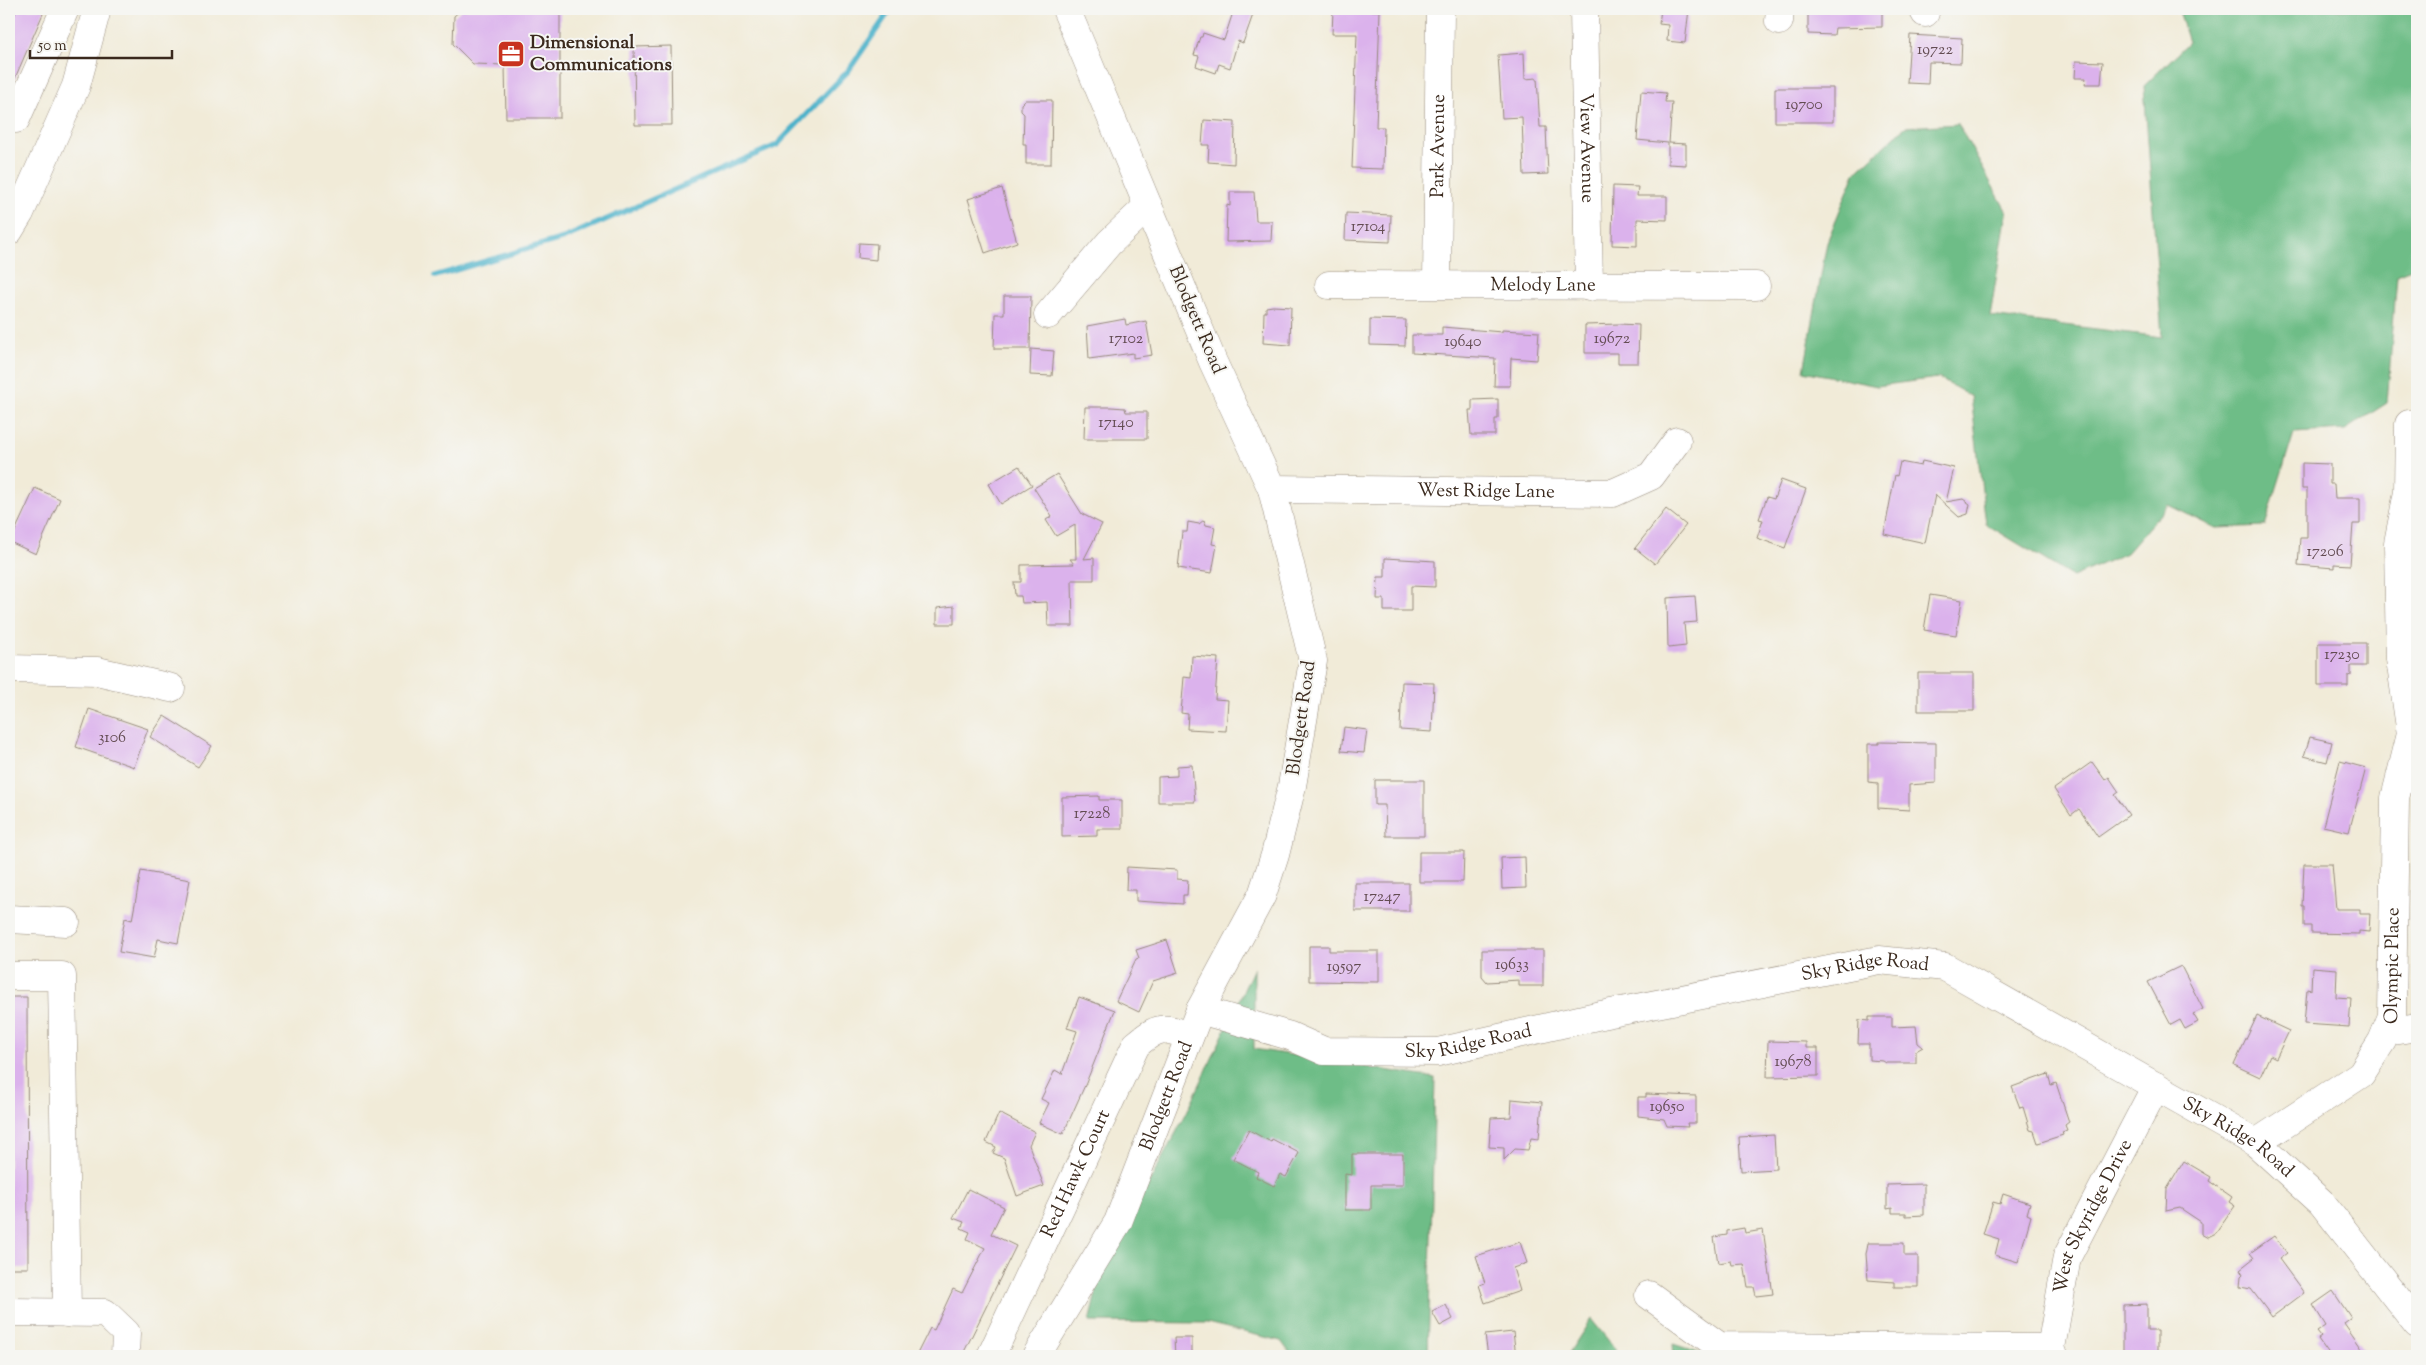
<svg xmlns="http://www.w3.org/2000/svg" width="2426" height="1365" viewBox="0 0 2426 1365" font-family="'Sorts Mill Goudy',serif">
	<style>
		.forest { fill: #6ebd87; stroke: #547452 }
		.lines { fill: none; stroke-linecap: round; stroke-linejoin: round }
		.stream { stroke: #4bb2ca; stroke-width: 5.5 }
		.building { fill: #dbb2ec }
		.minor-casing { stroke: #968a7b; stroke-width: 29 }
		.minor { stroke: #fff; stroke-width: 28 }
		.labels { text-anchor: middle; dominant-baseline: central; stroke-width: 4; stroke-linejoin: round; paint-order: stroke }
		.number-label { font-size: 16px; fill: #634c52 }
		.poi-label { font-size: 19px; font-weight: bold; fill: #3b2a1e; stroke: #f6f6f2; text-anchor: start }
		.street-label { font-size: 19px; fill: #3b2a1e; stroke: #f6f6f2 }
	</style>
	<rect width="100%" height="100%" fill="#f6f6f2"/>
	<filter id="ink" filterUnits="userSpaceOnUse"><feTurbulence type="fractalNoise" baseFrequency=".02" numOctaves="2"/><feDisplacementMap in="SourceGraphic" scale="10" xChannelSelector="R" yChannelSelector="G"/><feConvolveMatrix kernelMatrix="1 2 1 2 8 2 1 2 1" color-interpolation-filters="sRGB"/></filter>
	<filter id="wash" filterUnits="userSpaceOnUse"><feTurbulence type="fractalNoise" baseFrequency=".0096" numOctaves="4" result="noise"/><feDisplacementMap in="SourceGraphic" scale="20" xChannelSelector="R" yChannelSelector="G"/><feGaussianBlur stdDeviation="1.12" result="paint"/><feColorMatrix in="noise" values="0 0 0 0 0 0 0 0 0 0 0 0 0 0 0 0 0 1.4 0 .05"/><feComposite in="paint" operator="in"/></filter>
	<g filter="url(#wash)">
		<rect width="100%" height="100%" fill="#f1ebd8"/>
		<path class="forest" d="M2178 9H2417V267L2397 275 2387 403 2345 430 2294 433 2265 526 2216 528 2168 505 2126 553 2073 577 1986 524 1971 396 1938 378 1877 386 1804 371 1827 242 1855 173 1905 127 1958 124 2007 212 1990 316 2162 337 2144 86 2189 42Z
			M1254 968V1049L1435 1078 1428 1356H1292L1281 1341 1207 1323 1089 1322 1101 1273 1187 1112Z
			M1591 1319 1621 1356H1567Z
			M1673 1344 1710 1356H1674Z"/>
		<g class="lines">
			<path class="stream" d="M435 276 564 238 777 145 849 70 891 9"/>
		</g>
		<g id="blocks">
			<path class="building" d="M17 9H45L9 92V28Z
				M462 9H560V118H506L505 65 473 64 453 44 454 16Z
				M1234 9H1255L1243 43 1238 41 1230 68 1219 64 1216 73 1196 66 1199 56 1194 55 1200 37H1202L1203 33 1224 40Z
				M1661 9H1689L1685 43 1667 41 1668 25 1659 24Z
				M1847 9 1882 11V27L1835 28 1834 35 1808 34V10L1847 11Z
				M1333 10 1380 11 1376 127H1384L1383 169 1352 168 1357 34H1332Z
				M1910 35 1962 38 1961 63 1929 62 1928 84 1907 83Z
				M671 46 672 125H635L634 47Z
				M1524 53 1525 79 1537 78 1540 127H1546L1548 174 1524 175 1522 117 1502 118 1498 55Z
				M2076 61 2103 62 2101 84H2085L2086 78H2075Z
				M1775 88H1833V122H1775Z
				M1641 91 1666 93 1665 102H1672L1669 143 1686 144V165L1668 164V143L1637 140Z
				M1025 100H1052L1051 164H1026V144H1023L1024 114 1021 111V104Z
				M1204 120 1235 122 1234 164 1208 162 1209 145H1202Z
				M1613 186 1638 187 1637 196H1667V220L1637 219V246L1612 245Z
				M1002 188 1017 242 985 253 968 199Z
				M1230 192H1254L1256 221H1272L1271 241 1226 242 1227 205 1230 206Z
				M1346 213 1391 215 1390 242 1345 240Z
				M859 243 877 244 876 260 858 258Z
				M1004 296H1031L1030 349H994L995 314H1004Z
				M1273 306 1291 307 1290 345 1263 343 1264 312H1266V307Z
				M1125 319 1126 325 1146 321 1152 355 1133 358V353L1089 359 1087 326Z
				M1370 319 1406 320 1405 346 1370 345Z
				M1619 324 1639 325 1638 363H1618V353H1585V325Z
				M1442 327 1502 332V330L1539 332 1537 360 1511 358 1510 386H1494L1495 358 1412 353V335H1442Z
				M1031 349 1054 351 1052 376 1030 375Z
				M1498 399V419H1495V435H1471L1469 410H1472V400Z
				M1085 407H1111L1125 408 1126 412H1147V439H1084Z
				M1922 461 1954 468 1946 502 1963 499 1970 504 1968 514 1959 517 1935 495 1925 543 1884 534 1895 475 1897 476 1900 462 1921 466Z
				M2302 463 2330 464V484H2334L2335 498H2360V524H2353L2350 565 2334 564V568L2298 565 2300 538H2307V489H2302Z
				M1019 466 1032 485 1001 504 989 484Z
				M1057 474 1082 514 1102 524 1084 559 1094 558V580H1072L1073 626H1048L1047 602 1022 603 1021 596H1015L1014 582H1021V565L1074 564 1070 559H1076L1075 525 1056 536 1046 520 1052 516 1034 488Z
				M1781 480 1806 489 1785 548 1757 538 1763 520 1759 519 1767 497 1774 499Z
				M35 488 60 499 36 554 10 542Z
				M1666 509 1686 525 1655 564 1635 548Z
				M1204 520 1206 525 1215 527 1212 544 1217 545 1212 573 1178 568 1182 532H1187L1188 522 1199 524Z
				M1385 558 1435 561V587L1411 586V611H1384V599H1377L1378 577H1385Z
				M1930 595 1962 600 1956 635 1924 630Z
				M1695 596 1697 622 1684 623 1686 646 1668 648 1667 598Z
				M954 606V624H937V608Z
				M2318 643H2366V666H2351V675L2348 676V686H2318Z
				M1192 656 1218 658 1215 699 1228 700 1226 731 1187 729 1188 714 1181 713 1184 677 1191 678Z
				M1918 673H1974V711H1918Z
				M1402 682 1434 683 1432 732 1400 730Z
				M89 709 148 729 134 767 76 747Z
				M164 716 212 746 198 767 150 737Z
				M1344 727 1367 730 1364 753 1341 751Z
				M2310 737 2332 742 2327 762 2304 756Z
				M1879 742 1936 743V783L1909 785V810L1878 808V783L1868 782V744H1879Z
				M2340 761 2366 768 2349 832 2323 826Z
				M2092 762 2105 780 2109 777 2119 792 2115 795 2129 815 2098 837 2079 809 2071 815 2054 789Z
				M1192 765 1195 802H1158V777L1177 776V766Z
				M1375 780H1424V836H1386L1385 805H1375Z
				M1099 796V800H1122V829H1097V836L1062 837V797Z
				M1419 852H1464L1463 882H1419Z
				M1525 857 1526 888 1502 889 1501 858Z
				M2304 864H2332L2336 909H2360V914H2370L2369 932 2359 931V934L2311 933V926H2304V906H2302Z
				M1127 867 1177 870V879L1188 880 1187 895H1183V904L1136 901V890H1126Z
				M141 871 190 880 178 943 158 939 154 958 119 952 125 918 132 920Z
				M1355 883H1409V911H1355Z
				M1167 940 1178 973 1153 981 1139 1012 1116 1001 1136 959 1139 958 1136 950Z
				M1309 946H1329V951H1379V982L1309 981Z
				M1482 950H1543V986H1519V980L1487 982 1482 976Z
				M2181 966 2203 1009 2193 1014 2198 1022 2185 1029 2180 1020 2171 1025 2148 982Z
				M2312 967 2337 969 2336 997 2351 998 2349 1027 2304 1024 2307 989 2311 990Z
				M9 997H27L28 1268H9Z
				M1079 997 1115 1010 1086 1083 1063 1134 1039 1123 1049 1103 1041 1099 1055 1070 1062 1074 1077 1031 1067 1028Z
				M2257 1016 2289 1031 2276 1058 2270 1055 2260 1077 2234 1065Z
				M1869 1017H1892V1027L1916 1026 1918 1043 1923 1047 1916 1051V1063H1886L1883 1061 1869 1060V1044H1858L1859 1020 1869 1021Z
				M1768 1041 1806 1042V1048H1818V1076L1767 1077Z
				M2048 1074 2051 1085 2056 1083 2069 1122 2065 1125 2067 1130 2062 1132 2063 1135 2038 1143 2034 1131 2030 1130 2023 1107 2020 1108 2012 1087Z
				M1646 1094 1696 1096V1123H1687L1688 1127 1667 1126 1664 1119 1638 1116V1097H1646Z
				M1512 1099 1542 1102 1539 1139 1531 1138 1528 1150 1515 1149 1504 1160V1148L1489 1147 1491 1118 1511 1117Z
				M999 1113 1035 1132 1029 1145 1044 1186 1017 1196 1004 1158 993 1153 996 1147 986 1142Z
				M1249 1130 1271 1142 1272 1139 1299 1153 1286 1177 1280 1174 1274 1186 1256 1177 1258 1172 1233 1159Z
				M1774 1135 1776 1169 1741 1171 1739 1137Z
				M1352 1154H1403V1185H1371V1210H1345V1174L1352 1175Z
				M2184 1161 2211 1177 2209 1181 2232 1197 2229 1202 2235 1206 2216 1233 2208 1237 2201 1233V1222L2180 1208 2166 1211 2167 1189Z
				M1924 1184V1215L1906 1216V1213H1892V1208L1887 1209V1185Z
				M968 1189 1004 1207 991 1234 1016 1246 962 1356H916L930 1328 934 1330 953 1289 962 1293 985 1248 967 1239 970 1232 961 1228 964 1222 953 1218Z
				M2003 1194 2030 1203 2027 1214 2031 1216 2018 1262 1995 1255 1999 1239 1983 1234 1993 1202 2000 1204Z
				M1744 1228 1745 1233 1763 1230 1773 1294 1756 1296 1754 1287H1748L1744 1264 1732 1265 1731 1261 1718 1263 1714 1237 1727 1235V1231Z
				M2274 1236 2287 1253 2279 1259 2304 1293 2272 1317 2251 1289 2240 1287 2241 1276 2243 1274 2240 1269 2254 1258 2250 1253Z
				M1520 1242 1527 1263 1513 1268 1520 1291 1485 1303 1479 1285 1485 1283 1476 1256Z
				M1868 1243H1904V1256H1918V1287H1894V1282L1868 1280 1866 1254Z
				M2333 1291 2351 1318 2344 1323 2367 1356H2330L2318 1339 2321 1337 2317 1332 2326 1326 2313 1305Z
				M2147 1304V1331H2157V1356H2123V1305Z
				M1446 1305 1453 1319 1440 1326 1432 1312Z
				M1513 1332 1516 1356H1488L1485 1335Z
				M1174 1338H1192V1356H1175Z"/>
		</g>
	</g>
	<g filter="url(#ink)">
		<use href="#blocks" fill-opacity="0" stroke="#968a7b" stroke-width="1"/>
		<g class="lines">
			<g class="minor-casing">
				<g id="minor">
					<path id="s1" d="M1584 9 1589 287"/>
					<path d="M1923 9 1925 13"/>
					<path d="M1779 21 1780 9"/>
					<path d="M16 119 65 9"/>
					<path d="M9 231 20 213 76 86 97 9"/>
					<path id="s2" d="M1437 284 1440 9"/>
					<path id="s3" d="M1329 285 1756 286"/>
					<path d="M1048 315 1109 243 1148 206"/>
					<path d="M2409 424 2408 492 2398 543 2400 659 2411 734"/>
					<path id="s4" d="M1272 489 1613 493 1651 476 1677 441"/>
					<path d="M9 669 97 671 171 688"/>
					<path d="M9 919 66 922"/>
					<path d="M9 976H62L67 1313"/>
					<path id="s5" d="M1200 1010 1290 1036 1324 1051 1438 1052 1601 1015 1879 960 1945 967 2256 1143 2322 1203 2417 1324"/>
					<path d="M2386 1032 2417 1027"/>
					<path id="s6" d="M2256 1143 2361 1074 2382 1041 2392 1017 2395 798 2411 734 2417 728"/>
					<path d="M1649 1295 1719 1346 2051 1348"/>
					<path d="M9 1312 105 1313 126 1333 125 1356"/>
					<path id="s7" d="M991 1356 1136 1045C1157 1027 1164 1025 1189 1037"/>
					<path id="s8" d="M1036 1356 1118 1222 1200 1010 1262 895 1275 855 1292 786 1313 661 1272 489 1213 362 1066 9"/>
					<path id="s9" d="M2054 1356 2051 1348 2067 1257 2156 1086"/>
				</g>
			</g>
			<use href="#minor" class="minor"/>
		</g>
	</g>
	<defs>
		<g id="office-square" transform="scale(1.4375)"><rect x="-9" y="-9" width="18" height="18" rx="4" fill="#c8321e" stroke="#f6f6f2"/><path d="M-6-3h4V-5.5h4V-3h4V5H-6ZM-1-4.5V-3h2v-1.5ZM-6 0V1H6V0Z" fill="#fff"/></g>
	</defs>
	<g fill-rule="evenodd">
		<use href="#office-square" x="511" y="54"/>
	</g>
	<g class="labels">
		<g class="number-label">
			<text x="1935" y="50">19722</text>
			<text x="1804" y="105">19700</text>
			<text x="1368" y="227">17104</text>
			<text x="1126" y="339">17102</text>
			<text x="1612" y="339">19672</text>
			<text x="1463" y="342">19640</text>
			<text x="1116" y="423">17140</text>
			<text x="2325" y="552">17206</text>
			<text x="2342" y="655">17230</text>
			<text x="112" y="738">3106</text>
			<text x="1092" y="814">17228</text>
			<text x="1382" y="897">17247</text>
			<text x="1512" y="965">19633</text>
			<text x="1344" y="967">19597</text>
			<text x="1793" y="1062">19678</text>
			<text x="1667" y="1107">19650</text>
		</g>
		<g class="poi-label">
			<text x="530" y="43">Dimensional<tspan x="530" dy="22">Communications</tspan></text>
		</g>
		<g class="street-label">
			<text stroke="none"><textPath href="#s2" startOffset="138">Park Avenue</textPath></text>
			<text stroke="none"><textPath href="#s1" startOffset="139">View Avenue</textPath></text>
			<text stroke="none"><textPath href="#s3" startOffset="214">Melody Lane</textPath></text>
			<text transform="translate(1196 320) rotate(67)">Blodgett Road</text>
			<text stroke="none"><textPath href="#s4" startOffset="214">West Ridge Lane</textPath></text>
			<text transform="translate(1302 718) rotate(-82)">Blodgett Road</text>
			<text stroke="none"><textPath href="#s6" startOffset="242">Olympic Place</textPath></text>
			<text stroke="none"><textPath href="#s5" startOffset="681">Sky Ridge Road</textPath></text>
			<text stroke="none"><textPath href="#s5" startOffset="276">Sky Ridge Road</textPath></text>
			<text stroke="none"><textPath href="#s8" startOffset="292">Blodgett Road</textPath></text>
			<text stroke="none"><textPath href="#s5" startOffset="1101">Sky Ridge Road</textPath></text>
			<text stroke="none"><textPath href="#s7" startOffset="201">Red Hawk Court</textPath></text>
			<text stroke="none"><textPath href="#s9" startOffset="148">West Skyridge Drive</textPath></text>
		</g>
	</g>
	<rect width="2426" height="1365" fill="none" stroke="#f6f6f2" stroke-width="30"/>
	<path d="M30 50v8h142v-8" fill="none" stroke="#3b2a1e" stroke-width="2.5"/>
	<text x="38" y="50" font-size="15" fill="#3b2a1e" stroke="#f6f6f2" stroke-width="4" paint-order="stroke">50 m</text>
</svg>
